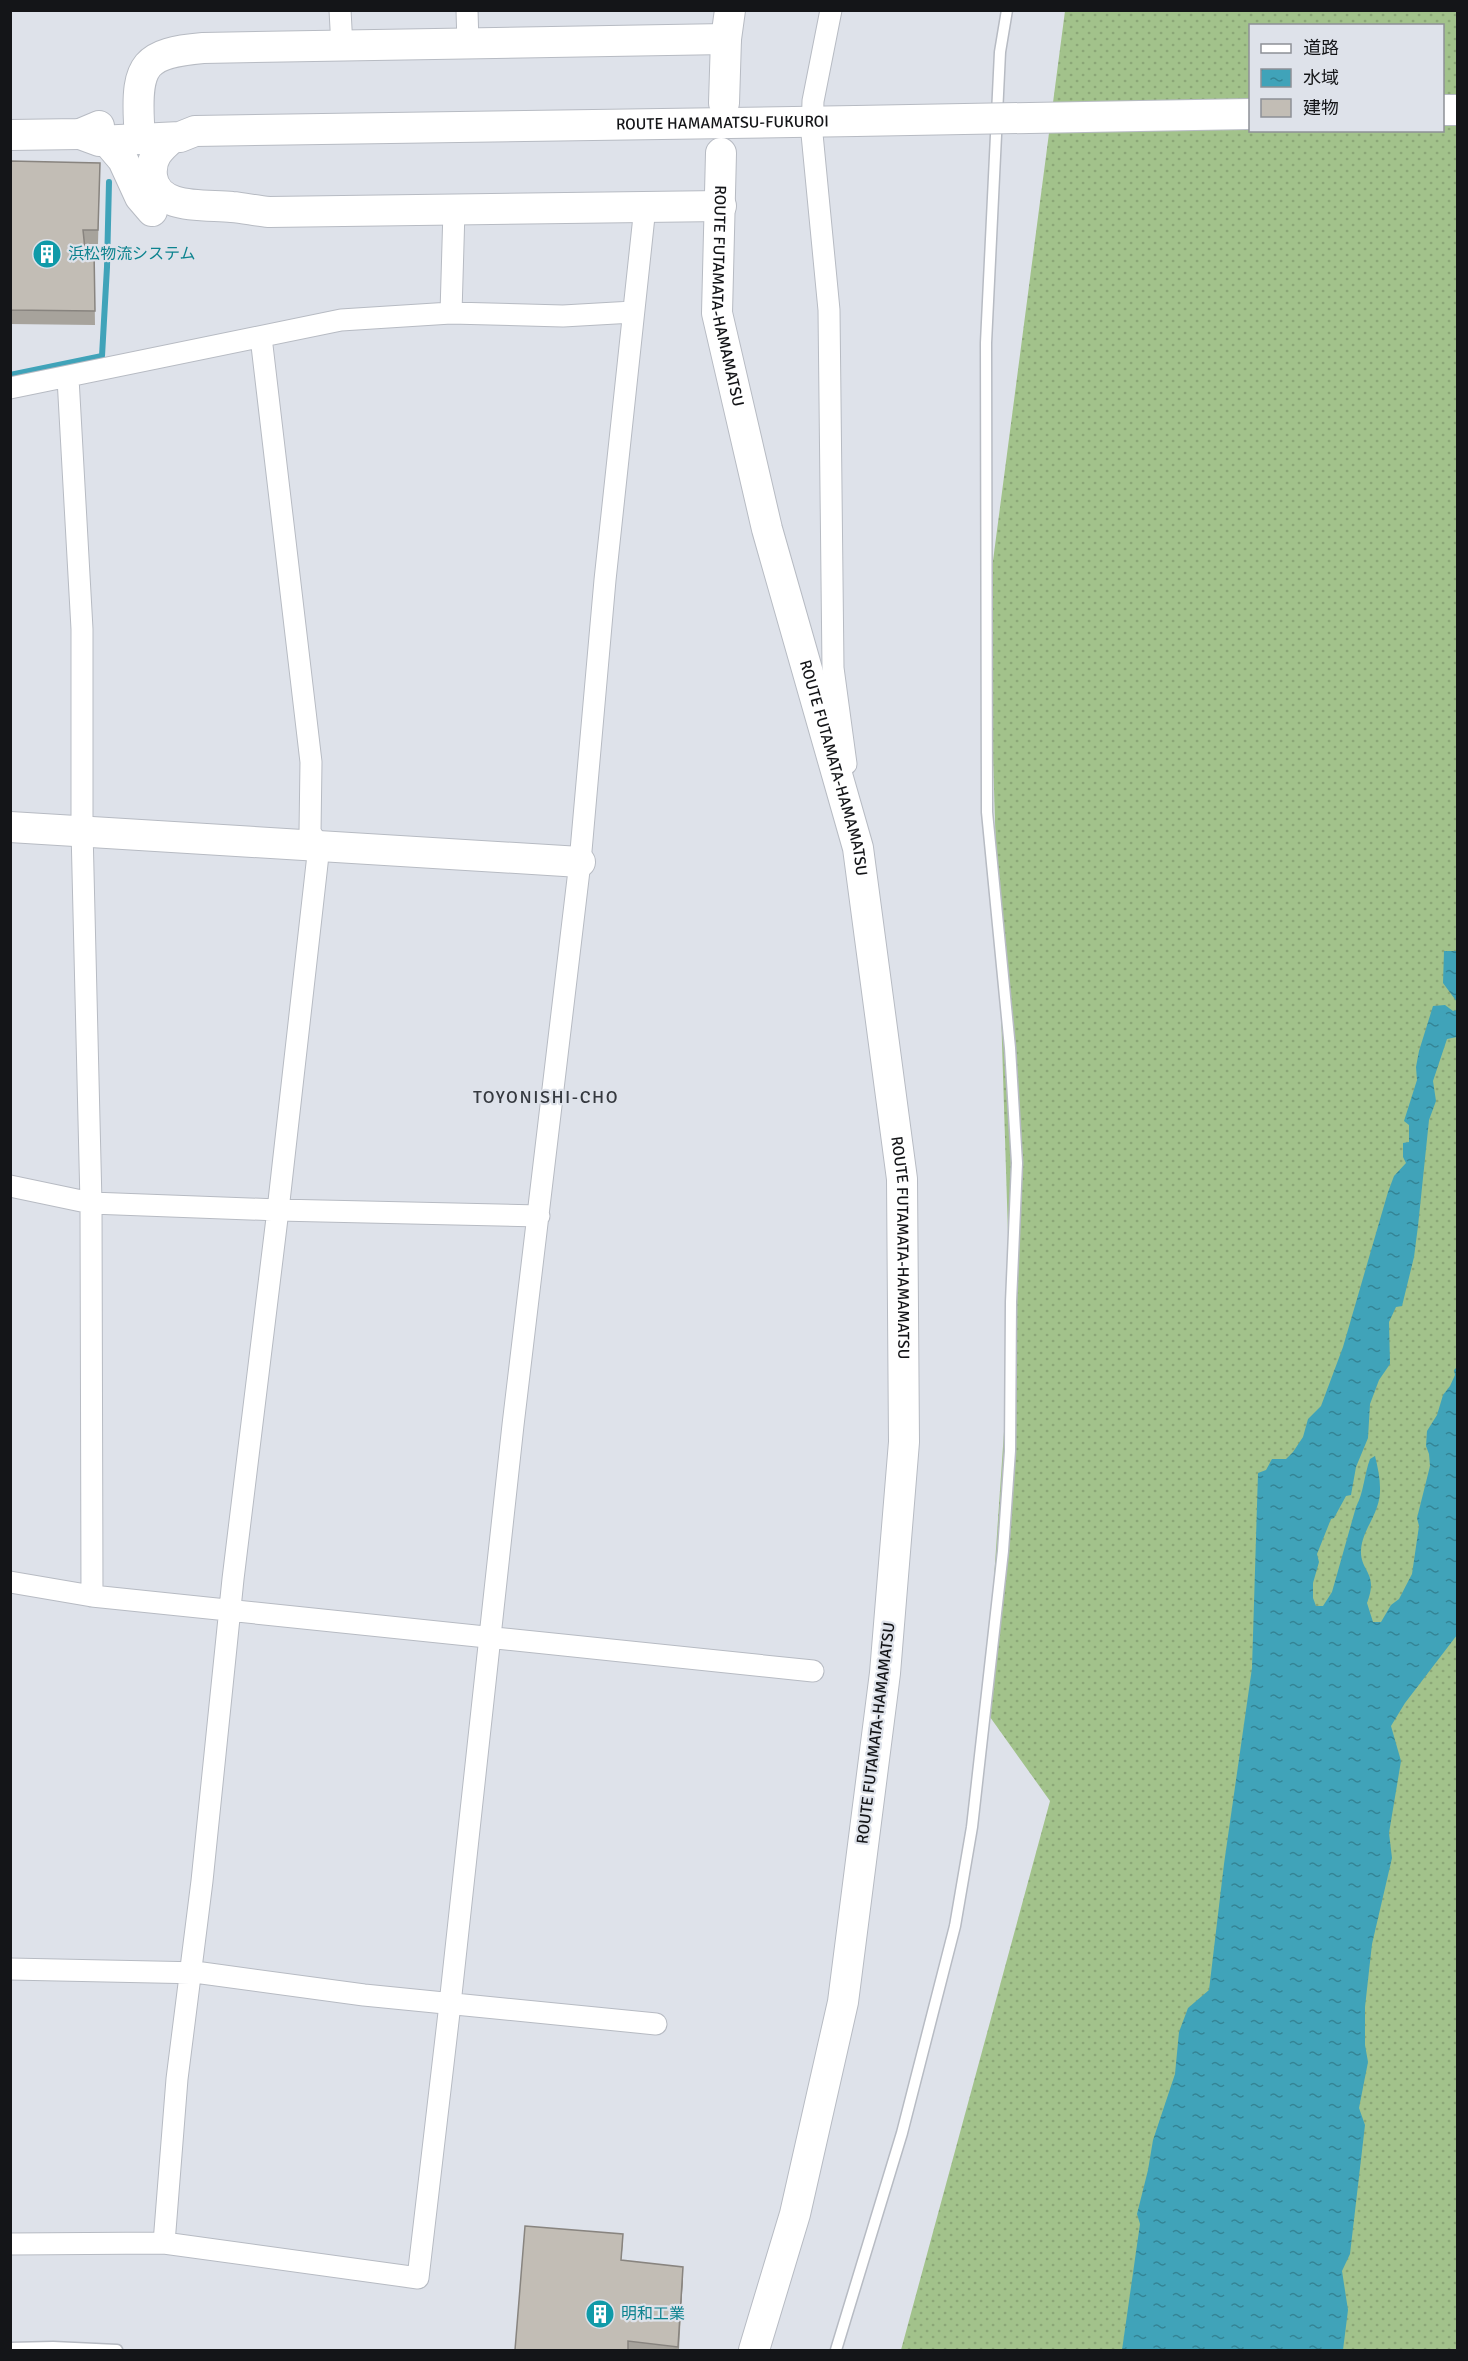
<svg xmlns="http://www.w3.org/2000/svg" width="1468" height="2361" viewBox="0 0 1468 2361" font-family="Signika,'Noto Sans JP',sans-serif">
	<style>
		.grass { fill: url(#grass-dots); fill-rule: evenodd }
		.water { fill: url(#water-ripples) }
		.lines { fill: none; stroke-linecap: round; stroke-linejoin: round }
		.stream { stroke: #40a3b9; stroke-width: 6 }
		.lane-casing { stroke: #b7bbc3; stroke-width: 13 }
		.street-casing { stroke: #b7bbc3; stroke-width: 23 }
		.secondary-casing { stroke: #b7bbc3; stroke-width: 32 }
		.lane { stroke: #fff; stroke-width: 10 }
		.street { stroke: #fff; stroke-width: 21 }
		.secondary { stroke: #fff; stroke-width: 30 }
		.secondary-bridge-casing { stroke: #b7bbc3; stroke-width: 32; stroke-linecap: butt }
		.secondary-bridge { stroke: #fff; stroke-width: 30 }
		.wall { fill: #a7a39c }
		.shaded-wall { fill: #88847f }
		.building { fill: #c2bdb5; stroke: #88847f; stroke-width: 1.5 }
		.labels { text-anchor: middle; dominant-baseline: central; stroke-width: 4.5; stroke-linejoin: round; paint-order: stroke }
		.street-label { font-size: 16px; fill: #141518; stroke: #dee2ea }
		.culture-label { font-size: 16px; fill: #0d838f; stroke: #dee2ea; text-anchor: start }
		.neighbourhood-label { font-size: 18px; letter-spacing: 1.5px; fill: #35393f; stroke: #dee2ea }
	</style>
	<defs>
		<pattern id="grass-dots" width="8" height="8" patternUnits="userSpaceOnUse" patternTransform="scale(1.5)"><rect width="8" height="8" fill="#a2c28b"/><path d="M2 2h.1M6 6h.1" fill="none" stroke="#8ba677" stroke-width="1.8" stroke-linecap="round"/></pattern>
		<pattern id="water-ripples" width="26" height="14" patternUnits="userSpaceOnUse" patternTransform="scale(1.5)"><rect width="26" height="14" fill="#40a3b9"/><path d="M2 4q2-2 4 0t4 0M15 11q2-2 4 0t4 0" fill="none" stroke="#348495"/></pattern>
	</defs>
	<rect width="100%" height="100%" fill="#dee2ea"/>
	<path class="grass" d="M1065 11H1457V2350H901L1050 1801 985 1710 1011 1329 988 599ZM1250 26H1442V130H1250Z"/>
	<path class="water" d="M1444 951H1457V1002L1443 983Z
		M1445 1005 1453 1011 1457 1010V1037L1447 1039 1433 1081 1436 1101 1429 1120 1418 1226 1414 1257 1402 1306 1396 1307 1389 1322 1390 1364 1379 1380 1370 1404 1368 1438 1356 1467 1351 1495 1346 1496 1334 1518 1331 1519 1317 1554 1319 1562 1313 1583V1598L1316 1606H1323L1332 1592 1356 1507C1364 1492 1364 1475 1370 1459L1375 1456C1379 1472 1383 1491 1377 1507 1372 1522 1362 1534 1361 1550 1360 1572 1379 1572 1367 1603L1373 1622H1381L1391 1605 1399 1599 1412 1574 1419 1526 1417 1518 1430 1466 1429 1454 1426 1446 1427 1431 1437 1415 1443 1395 1450 1386 1455 1375 1454 1370 1457 1367V1635L1405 1703 1391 1726 1401 1761 1389 1833 1392 1858 1372 1944 1365 2007V2045L1368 2062 1359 2108 1365 2125 1350 2254 1342 2271 1348 2310 1343 2350H1122L1140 2224 1137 2214 1148 2170 1153 2140 1175 2074 1179 2032 1188 2008 1209 1990 1224 1864 1252 1668 1258 1473 1266 1470 1272 1459H1286L1293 1452 1303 1437 1308 1419 1321 1406 1343 1347 1388 1192 1394 1176 1406 1163 1403 1157V1143L1409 1142V1125L1404 1121 1417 1080 1416 1067 1419 1051 1433 1006Z"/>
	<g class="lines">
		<path class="stream" d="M10 375 102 356 107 267 109 182"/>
		<g class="lane-casing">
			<path id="lane" d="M10 2348 53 2347 117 2350
				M836 2350 902 2133 955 1926 972 1827 1003 1551 1010 1451 1011 1302 1017 1163 1010 1048 987 812 986 343 1000 52 1007 10"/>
		</g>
		<g class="street-casing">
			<path id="street" d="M340 10 342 47
				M467 10 468 44
				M831 10 813 101 812 134 829 310 833 668 846 764
				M451 313 454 210
				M68 378 82 629V830L91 1203 92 1596
				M10 388 341 320 451 313 563 316 633 312
				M10 1186 91 1203 278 1210 539 1216
				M10 1582 92 1596 813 1671
				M10 1969 202 1973 364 1995 656 2024
				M164 2243 177 2079 202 1881 233 1579 278 1210 319 846 310 832 311 762 261 337
				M10 2244 164 2243 418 2278 450 2004 513 1425 580 862 605 580 645 207"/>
		</g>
		<g class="secondary-casing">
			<g id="secondary">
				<path d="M724 103 726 39 730 10"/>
				<path d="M1442 110H1458"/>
				<path d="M139 123C136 64 145 53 203 48L726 39"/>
				<path id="s1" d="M80 134 99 141 180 137 195 131 856 121"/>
				<path d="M10 135 80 134 99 126"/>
				<path d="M172 138C159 149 150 158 152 176 156 211 207 204 232 207 244 208 257 211 269 212L721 206"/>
				<path d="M106 140 123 160 140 197 152 211"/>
				<path id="s2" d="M721 153 717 313 767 529 858 848 902 1179 904 1442 885 1673 843 2002 795 2214 754 2350"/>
				<path d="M10 827 580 862"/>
			</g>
		</g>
		<use href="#lane" class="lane"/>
		<use href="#street" class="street"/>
		<use href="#secondary" class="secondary"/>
		<g class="secondary-bridge-casing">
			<path id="secondary-bridge" d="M856 121 1250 114"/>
		</g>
		<use href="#secondary-bridge" class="secondary-bridge"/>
	</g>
	<path class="wall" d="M10 161 100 163 98 244H84L85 249 94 250 95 325 10 324Z
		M623 2244 621 2260 683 2277 679 2350H515Z"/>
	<path class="shaded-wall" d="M683 2267V2277L678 2350V2347Z"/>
	<path class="building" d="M10 161 100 163 98 230H83L85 249 94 250 95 311 10 310Z
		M525 2226 623 2234 621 2260 683 2267 678 2347 628 2341V2350H515Z"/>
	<defs>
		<g id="building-disc" transform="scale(1.5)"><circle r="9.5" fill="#0f9aa8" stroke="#dee2ea"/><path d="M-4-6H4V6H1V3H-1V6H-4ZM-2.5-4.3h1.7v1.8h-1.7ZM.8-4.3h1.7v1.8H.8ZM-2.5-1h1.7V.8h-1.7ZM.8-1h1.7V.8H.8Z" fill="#fff"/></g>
	</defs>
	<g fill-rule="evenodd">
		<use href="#building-disc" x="47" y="254"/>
		<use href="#building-disc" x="600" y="2314"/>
	</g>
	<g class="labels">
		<g class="street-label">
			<text stroke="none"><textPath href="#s1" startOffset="645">ROUTE HAMAMATSU-FUKUROI</textPath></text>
			<text stroke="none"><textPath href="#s2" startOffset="144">ROUTE FUTAMATA-HAMAMATSU</textPath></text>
			<text stroke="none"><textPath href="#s2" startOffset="630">ROUTE FUTAMATA-HAMAMATSU</textPath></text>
			<text stroke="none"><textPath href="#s2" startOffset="1116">ROUTE FUTAMATA-HAMAMATSU</textPath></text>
			<text transform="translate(876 1733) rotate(-83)">ROUTE FUTAMATA-HAMAMATSU</text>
		</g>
		<g class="culture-label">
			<text x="68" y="254">浜松物流システム</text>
			<text x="621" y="2314">明和工業</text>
		</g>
		<g class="neighbourhood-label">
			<text x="546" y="1097">TOYONISHI-CHO</text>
		</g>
	</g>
	<rect width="1468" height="2361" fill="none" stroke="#141518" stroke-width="24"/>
	<rect x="1249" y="24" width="195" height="108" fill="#dee2ea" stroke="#8d9096" stroke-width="1.5"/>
	<rect x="1261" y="44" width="30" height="9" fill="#ffffff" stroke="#8d9096" stroke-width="1.5"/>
	<text x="1303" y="54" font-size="18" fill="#141518">道路</text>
	<rect x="1261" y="69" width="30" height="18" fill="url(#water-ripples)" stroke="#8d9096" stroke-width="1.5"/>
	<text x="1303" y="84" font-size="18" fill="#141518">水域</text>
	<rect x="1261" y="99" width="30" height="18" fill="#c2bdb5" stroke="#8d9096" stroke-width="1.5"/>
	<text x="1303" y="114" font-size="18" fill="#141518">建物</text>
</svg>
